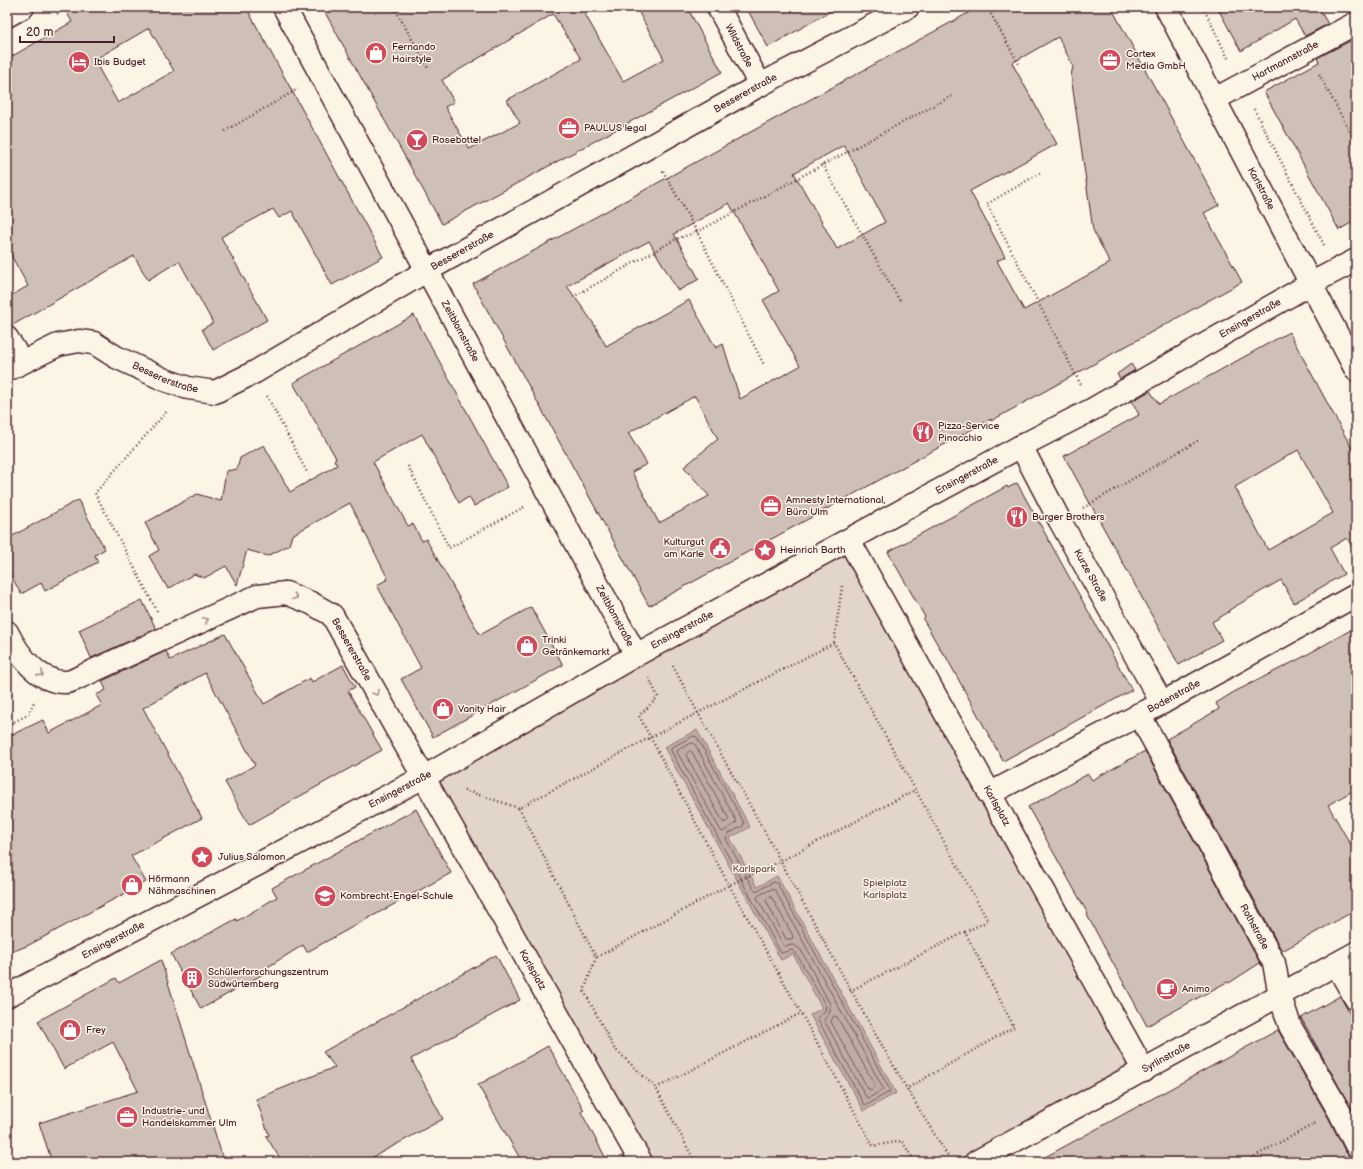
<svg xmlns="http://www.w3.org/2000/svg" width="1363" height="1169" viewBox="0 0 1363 1169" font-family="'Balsamiq Sans',sans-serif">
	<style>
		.green { fill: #e2d5ca; stroke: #967a7a }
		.water { fill: #c0aca5; stroke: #917474 }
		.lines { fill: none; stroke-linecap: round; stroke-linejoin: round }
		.shore { stroke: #79575c; stroke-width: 1 }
		.building { fill: #cfc0b7; stroke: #4a1f2b; fill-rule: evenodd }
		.minor-casing { stroke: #4a1f2b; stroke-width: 25 }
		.major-casing { stroke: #4a1f2b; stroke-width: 25 }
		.path { stroke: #4a1f2b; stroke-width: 2.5; stroke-dasharray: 1 3; stroke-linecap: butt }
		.minor { stroke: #fcf5e5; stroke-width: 22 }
		.major { stroke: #fcf5e5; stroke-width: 22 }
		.oneway { stroke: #a38a88 }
		.labels { text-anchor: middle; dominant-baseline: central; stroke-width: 3; stroke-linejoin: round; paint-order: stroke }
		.street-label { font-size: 10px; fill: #4a1f2b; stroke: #fcf5e5 }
		.poi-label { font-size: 10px; fill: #4a1f2b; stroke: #fcf5e5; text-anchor: start }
		.park-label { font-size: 10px; fill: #704c53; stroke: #fcf5e5 }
	</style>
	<rect width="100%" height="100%" fill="#fcf5e5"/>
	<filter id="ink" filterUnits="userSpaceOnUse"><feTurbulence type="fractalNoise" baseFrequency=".025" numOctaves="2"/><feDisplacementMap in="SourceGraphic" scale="8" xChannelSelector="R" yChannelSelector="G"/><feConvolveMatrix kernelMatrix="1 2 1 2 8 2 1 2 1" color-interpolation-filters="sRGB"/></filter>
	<g filter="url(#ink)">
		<path class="green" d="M849 540 1144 1071 976 1162H641L424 777Z"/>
		<path class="water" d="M697 730 750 827 730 838 757 887 777 876 896 1093 864 1111 810 1015 822 1008 793 954 781 960 664 747Z"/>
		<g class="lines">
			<path class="shore" d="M694 736 697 737 744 823 743 826 728 834 726 839 753 888 756 891 774 882 777 883 890 1090 889 1092 867 1105 864 1104 817 1018 825 1011 826 1006 796 953 792 950 781 953 671 751V748Z
				M692 743 695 744 737 822 723 832 721 831 677 752 678 750Z
				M690 751 692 752 729 819 725 823 723 822 686 755Z
				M772 889 775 890 883 1088 882 1090 869 1098 866 1097 824 1020 830 1012V1004L801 950 794 945 784 946 757 898 758 896Z
				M770 897 772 898 793 936 792 939H786L766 901Z
				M834 1016 837 1017 875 1085 871 1090 868 1089 831 1022Z"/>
		</g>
		<path class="building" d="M64 7H246L383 257 332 285 292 211 279 218 273 209 221 237 267 320 213 350 202 329 213 323 179 261 148 280 134 256 11 326H7V298L28 286 7 248V59L72 22ZM149 28 174 71 118 103 94 60Z
			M322 7H581L623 81 664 59 636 7H687L722 72 442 224ZM553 14 581 59 507 100 520 123 469 149 445 107 454 102 442 80Z
			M746 7H838L768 47Z
			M979 7H1111L1219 205 1204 213 1242 282 991 421V419L649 606 473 284ZM1058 37 1073 66 1071 76 1093 230 1110 263 1024 310 997 261 1005 257 970 191 1057 144 1012 63ZM844 145 885 222 837 249 794 173ZM729 203 779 291 763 300 800 366 740 399 723 344 716 348 689 300 606 346 594 324 567 286 649 241 678 291 699 279 674 234ZM695 396 718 439 684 467 709 496 659 523 632 472 647 464 628 433Z
			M1217 7H1318L1328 24 1305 36 1295 19 1241 51Z
			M1356 38V220L1339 230 1264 92 1319 62 1317 58Z
			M414 315 508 487 474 506 469 497 459 503 422 434 373 462 408 526 413 524 422 541 426 539 480 635 531 607 563 665 433 737 401 679 421 668 377 585 388 579 350 503 292 535 289 545 268 556 247 550 237 585 226 566 204 578 194 574 168 589 149 556 159 550 145 523 197 494 221 501 226 471 237 469 240 458 264 445 290 492 337 465 334 460 336 458 293 383Z
			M1289 332 1356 456V554L1347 538 1330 548 1344 574 1294 603 1281 580 1229 610V612L1212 622 1222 640 1179 665 1064 456 1139 415 1132 401 1150 391 1159 404ZM1298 450 1333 513 1268 550 1235 487Z
			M1131 364 1135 370 1120 379 1117 374Z
			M1017 483 1132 690 1003 761 944 653 943 654 923 619 925 617 888 552 1007 486 1008 488Z
			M78 500 105 549 95 555 98 562 45 591 41 583 21 594 7 568V539Z
			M142 600 156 629 91 658 79 630Z
			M1356 627V789L1328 805 1356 854V910L1282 951 1167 739 1219 709 1216 703 1234 692 1301 658Z
			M225 634 264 704 310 678 312 682 343 665 355 687 348 691 382 750 249 825 225 782 255 765 205 673 143 708 202 818 131 856 146 882 29 945 7 954V737L43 720 49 733 102 705 96 695 106 690 102 681 166 651 170 660Z
			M1145 751 1260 963 1229 983 1227 982 1214 989 1147 1026 1087 915 1088 914 1028 807 1088 774 1092 780Z
			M416 809 451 873 307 952 303 945 263 970 265 973 201 1009 171 954 236 919 237 921 277 897 272 888Z
			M496 955 520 1000 411 1059 443 1119 364 1162H282L266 1136 269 1135 256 1099 335 1067 323 1052Z
			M161 960 224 1162H52L39 1123 138 1091 113 1042 64 1069 38 1021 116 978 119 983Z
			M1340 996 1356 1025V1117L1301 1018Z
			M1278 1030 1328 1117 1345 1151 1349 1156 1356 1157V1162H1036Z
			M548 1046 584 1110 581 1112 608 1162H522L478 1085Z"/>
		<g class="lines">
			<g class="minor-casing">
				<g id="minor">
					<path id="s1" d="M284 7 636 655"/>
					<path id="s2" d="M718 7 760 85"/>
					<path id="s3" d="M1215 99 1356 23"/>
					<path d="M7 338 22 362"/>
					<path id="s4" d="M7 370 58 345 79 341 94 343 116 357 165 380 188 388 215 392 255 372 428 270 760 85 908 7"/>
					<path id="s5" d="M1021 446 1060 521 1162 703"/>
					<path id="s6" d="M849 540 1144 1071"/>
					<path id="s7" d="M7 632C18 654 38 683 66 682 70 682 76 679 80 677L257 596 286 593 311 603 332 615 641 1162"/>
					<path id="s8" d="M1139 714 1274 963 1280 996 1290 1026 1339 1111 1356 1145"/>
					<path id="s9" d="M989 794 1162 703 1356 595"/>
					<path d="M1336 964 1356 999"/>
					<path id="s10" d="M7 996 424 777 636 655 1021 446 1093 409 1310 284 1356 260"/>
					<path id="s11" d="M976 1162 1356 953"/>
				</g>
			</g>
			<g class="major-casing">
				<g id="major">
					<path id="s12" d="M1166 7 1356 370"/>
					<path d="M7 16 23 7"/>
				</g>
			</g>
			<path class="path" d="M394 7 428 68
				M987 7 1020 66
				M1203 7 1229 60
				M57 14 69 7
				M1319 74 1356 143
				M1254 109 1324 245
				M225 131 298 89
				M822 164 901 303
				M663 171 697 232 764 365
				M1040 173 987 204 1081 385
				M1350 293 1356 303
				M573 297 676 239 697 232 952 96
				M267 396 308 474
				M408 466 449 548 524 507
				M1083 508 1199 440
				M842 586 834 643 988 921 965 932 1014 1027 906 1089
				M157 611 95 493 168 410
				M673 666C707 732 746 796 781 862 835 961 888 1061 948 1156
				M649 678 658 697 639 716 729 885 801 1013 873 1146 902 1141 915 1162
				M7 725 28 715 34 702
				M464 790 519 808 651 737 834 643
				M519 808 596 957 584 991 614 1048 656 1088 695 1162
				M597 957 729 885 781 861 915 790
				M850 991 965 932
				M656 1088 801 1013
				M1244 1162 1316 1123"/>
			<use href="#minor" class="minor"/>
			<use href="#major" class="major"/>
		</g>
		<defs><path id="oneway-chevron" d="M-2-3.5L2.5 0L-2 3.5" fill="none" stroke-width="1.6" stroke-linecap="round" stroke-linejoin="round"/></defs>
		<g class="oneway">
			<use href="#oneway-chevron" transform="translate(295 597) rotate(20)"/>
			<use href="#oneway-chevron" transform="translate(206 620) rotate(-25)"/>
			<use href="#oneway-chevron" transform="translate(41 674) rotate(42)"/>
			<use href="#oneway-chevron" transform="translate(376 693) rotate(60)"/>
		</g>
	</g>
	<defs>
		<g id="shop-disc" transform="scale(1.15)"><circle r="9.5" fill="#d1495b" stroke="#fcf5e5"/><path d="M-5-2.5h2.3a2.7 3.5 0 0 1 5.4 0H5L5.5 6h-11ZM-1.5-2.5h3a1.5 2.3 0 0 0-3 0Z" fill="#fff"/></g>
		<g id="office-disc" transform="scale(1.15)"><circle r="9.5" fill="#d1495b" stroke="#fcf5e5"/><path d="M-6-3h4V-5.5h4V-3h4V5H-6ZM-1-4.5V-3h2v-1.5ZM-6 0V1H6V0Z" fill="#fff"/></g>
		<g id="hotel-disc" transform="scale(1.15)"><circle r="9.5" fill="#d1495b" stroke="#fcf5e5"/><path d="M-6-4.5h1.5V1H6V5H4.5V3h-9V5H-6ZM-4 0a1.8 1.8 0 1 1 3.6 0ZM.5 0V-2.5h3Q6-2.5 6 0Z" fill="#fff"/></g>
		<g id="bar-disc" transform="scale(1.15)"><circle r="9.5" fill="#d1495b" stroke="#fcf5e5"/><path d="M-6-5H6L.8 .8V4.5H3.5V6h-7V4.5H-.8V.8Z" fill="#fff"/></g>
		<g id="restaurant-disc" transform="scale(1.15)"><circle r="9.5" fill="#d1495b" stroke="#fcf5e5"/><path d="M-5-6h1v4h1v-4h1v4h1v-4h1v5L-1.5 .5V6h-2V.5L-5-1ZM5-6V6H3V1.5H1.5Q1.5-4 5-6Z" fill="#fff"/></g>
		<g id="civic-disc" transform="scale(1.15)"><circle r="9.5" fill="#d1495b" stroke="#fcf5e5"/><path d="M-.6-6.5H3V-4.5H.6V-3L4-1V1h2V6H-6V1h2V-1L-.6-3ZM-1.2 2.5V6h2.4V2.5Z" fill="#fff"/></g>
		<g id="sight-disc" transform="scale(1.15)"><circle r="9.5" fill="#d1495b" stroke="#fcf5e5"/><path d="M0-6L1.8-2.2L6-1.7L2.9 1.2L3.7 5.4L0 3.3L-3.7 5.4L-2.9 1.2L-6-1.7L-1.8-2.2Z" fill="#fff"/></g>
		<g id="school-disc" transform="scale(1.15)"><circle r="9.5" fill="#d1495b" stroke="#fcf5e5"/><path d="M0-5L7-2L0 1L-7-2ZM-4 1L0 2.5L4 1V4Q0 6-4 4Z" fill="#fff"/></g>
		<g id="building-disc" transform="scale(1.15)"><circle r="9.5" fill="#d1495b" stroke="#fcf5e5"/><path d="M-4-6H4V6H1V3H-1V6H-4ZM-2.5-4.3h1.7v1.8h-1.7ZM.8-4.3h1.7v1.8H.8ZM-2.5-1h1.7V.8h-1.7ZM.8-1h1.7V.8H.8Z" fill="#fff"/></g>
		<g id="cafe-disc" transform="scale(1.15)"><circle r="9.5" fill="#d1495b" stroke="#fcf5e5"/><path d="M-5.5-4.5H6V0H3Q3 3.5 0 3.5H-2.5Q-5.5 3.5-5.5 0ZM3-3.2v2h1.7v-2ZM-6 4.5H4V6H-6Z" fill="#fff"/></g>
	</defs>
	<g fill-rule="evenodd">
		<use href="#shop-disc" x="376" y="53"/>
		<use href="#office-disc" x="1110" y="60"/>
		<use href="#hotel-disc" x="79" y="62"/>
		<use href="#office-disc" x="569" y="128"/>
		<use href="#bar-disc" x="417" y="140"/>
		<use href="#restaurant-disc" x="923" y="432"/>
		<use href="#office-disc" x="771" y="506"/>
		<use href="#restaurant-disc" x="1017" y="517"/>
		<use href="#civic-disc" x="720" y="548"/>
		<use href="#sight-disc" x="765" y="550"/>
		<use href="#shop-disc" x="527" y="646"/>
		<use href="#shop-disc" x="443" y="709"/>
		<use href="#sight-disc" x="202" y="857"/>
		<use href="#shop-disc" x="132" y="885"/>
		<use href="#school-disc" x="325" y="896"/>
		<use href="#building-disc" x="192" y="978"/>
		<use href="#cafe-disc" x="1167" y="989"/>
		<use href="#shop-disc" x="70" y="1030"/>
		<use href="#office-disc" x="127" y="1117"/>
	</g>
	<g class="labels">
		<g class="street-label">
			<text stroke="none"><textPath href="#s2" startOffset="44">Wildstraße</textPath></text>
			<text stroke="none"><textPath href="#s3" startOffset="80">Hartmannstraße</textPath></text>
			<text stroke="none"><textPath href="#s4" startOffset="834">Bessererstraße</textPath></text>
			<text stroke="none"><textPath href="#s12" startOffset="205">Karlstraße</textPath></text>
			<text stroke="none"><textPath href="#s4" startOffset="510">Bessererstraße</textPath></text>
			<text stroke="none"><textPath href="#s10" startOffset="1416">Ensingerstraße</textPath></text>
			<text stroke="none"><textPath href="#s1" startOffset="369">Zeitblomstraße</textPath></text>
			<text stroke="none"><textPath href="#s4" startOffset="173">Bessererstraße</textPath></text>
			<text stroke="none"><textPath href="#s10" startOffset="1092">Ensingerstraße</textPath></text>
			<text stroke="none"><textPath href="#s5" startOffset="147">Kurze Straße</textPath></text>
			<text stroke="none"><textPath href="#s1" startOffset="693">Zeitblomstraße</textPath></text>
			<text stroke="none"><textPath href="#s10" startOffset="768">Ensingerstraße</textPath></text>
			<text stroke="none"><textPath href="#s7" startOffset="411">Bessererstraße</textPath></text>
			<text stroke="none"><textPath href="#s9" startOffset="209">Bodenstraße</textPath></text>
			<text stroke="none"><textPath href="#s10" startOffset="444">Ensingerstraße</textPath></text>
			<text stroke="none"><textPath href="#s6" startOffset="304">Karlsplatz</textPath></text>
			<text stroke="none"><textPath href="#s8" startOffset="242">Rothstraße</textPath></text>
			<text stroke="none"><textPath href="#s10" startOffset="120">Ensingerstraße</textPath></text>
			<text stroke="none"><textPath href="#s7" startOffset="779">Karlsplatz</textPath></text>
			<text stroke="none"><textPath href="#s11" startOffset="217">Syrlinstraße</textPath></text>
		</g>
		<g class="poi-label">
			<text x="392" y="47">Fernando<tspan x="392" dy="12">Hairstyle</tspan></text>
			<text x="1126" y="54">Cortex<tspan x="1126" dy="12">Media GmbH</tspan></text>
			<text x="94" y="62">Ibis Budget</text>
			<text x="584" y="128">PAULUS legal</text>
			<text x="432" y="140">Rosebottel</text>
			<text x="938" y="426">Pizza-Service<tspan x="938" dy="12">Pinocchio</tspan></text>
			<text x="786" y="500">Amnesty International,<tspan x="786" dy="12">Büro Ulm</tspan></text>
			<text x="1032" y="517">Burger Brothers</text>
			<text x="704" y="542" text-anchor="end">Kulturgut<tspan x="704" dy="12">am Karle</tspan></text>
			<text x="780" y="550">Heinrich Barth</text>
			<text x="542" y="640">Trinki<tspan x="542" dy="12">Getränkemarkt</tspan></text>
			<text x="458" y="709">Vanity Hair</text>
			<text x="218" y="857">Julius Salomon</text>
			<text x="148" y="879">Hörmann<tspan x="148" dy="12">Nähmaschinen</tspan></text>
			<text x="340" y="896">Kombrecht-Engel-Schule</text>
			<text x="208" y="972">Schülerforschungszentrum<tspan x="208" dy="12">Südwürtemberg</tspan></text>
			<text x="1182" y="989">Animo</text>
			<text x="86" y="1030">Frey</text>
			<text x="142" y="1111">Industrie- und<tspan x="142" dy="12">Handelskammer Ulm</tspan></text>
		</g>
		<g class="park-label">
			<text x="754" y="869">Karlspark</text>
			<text x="885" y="883">Spielplatz<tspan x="885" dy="12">Karlsplatz</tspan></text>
		</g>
	</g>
	<rect width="1363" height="1169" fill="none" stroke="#fcf5e5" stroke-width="24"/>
	<rect x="12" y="12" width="1339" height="1145" fill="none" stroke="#4a1f2b" stroke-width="1.5" filter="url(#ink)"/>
	<path d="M20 36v6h94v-6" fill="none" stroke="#4a1f2b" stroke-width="2"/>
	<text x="26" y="36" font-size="12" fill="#4a1f2b" stroke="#fcf5e5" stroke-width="3" paint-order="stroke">20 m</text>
</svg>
